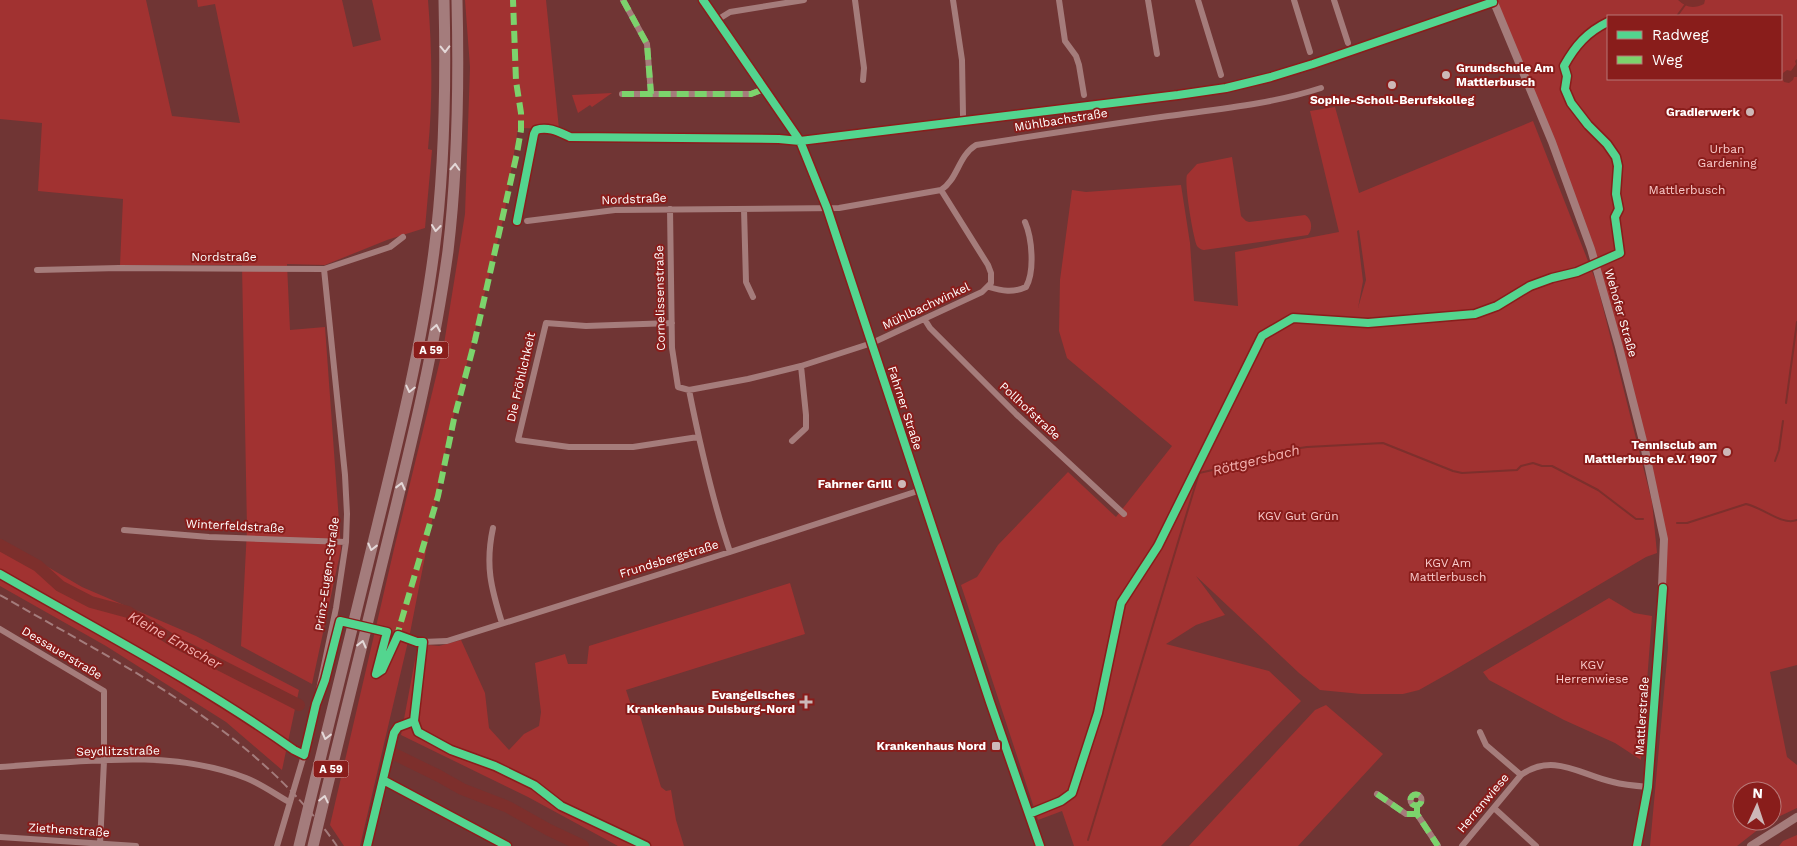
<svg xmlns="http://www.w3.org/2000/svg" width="1797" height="846" viewBox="0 0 1797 846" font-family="'Work Sans',sans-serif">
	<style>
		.green { fill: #a13231; fill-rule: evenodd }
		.water { fill: #7d2f2c }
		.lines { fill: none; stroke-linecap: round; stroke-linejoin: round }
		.stream { stroke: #7d2f2c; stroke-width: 2 }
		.river { stroke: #7d2f2c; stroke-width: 12 }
		.minor { stroke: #a57c7b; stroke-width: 6 }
		.tertiary { stroke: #a57c7b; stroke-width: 8 }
		.motorway { stroke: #a47c7c; stroke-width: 11 }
		.rail { stroke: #a47c7c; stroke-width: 2; stroke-dasharray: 9 4; stroke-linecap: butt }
		.quiet { stroke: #7cd36c; stroke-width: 6; stroke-dasharray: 12 6; stroke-linecap: butt }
		.cycleway-casing { stroke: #891d1b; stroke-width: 11 }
		.cycleway { stroke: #53d58f; stroke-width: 8 }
		.oneway { stroke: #e4d8d8 }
		.poi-dot { fill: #cdb8b8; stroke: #891d1b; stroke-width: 2 }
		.labels { text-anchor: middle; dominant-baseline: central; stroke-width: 4; stroke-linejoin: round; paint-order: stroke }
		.shield { fill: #891d1b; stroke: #dcbbbb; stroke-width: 1 }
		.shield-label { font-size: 11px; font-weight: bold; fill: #fff }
		.poi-label { font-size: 12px; font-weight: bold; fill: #fff; stroke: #891d1b; text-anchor: end }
		.street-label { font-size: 12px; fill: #fff; stroke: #891d1b }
		.park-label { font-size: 12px; fill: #f9caca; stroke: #891d1b }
		.water-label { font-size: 14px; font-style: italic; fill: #f4b1b0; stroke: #891d1b }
	</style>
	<rect width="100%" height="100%" fill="#703534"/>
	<path class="green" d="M0 0H146L172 116 240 123 215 4 198 7 197 0H342L353 47 381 40 372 0H428C432 49 433 100 428 149L432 150 425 228 387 240 325 265 287 264 290 330 325 327 341 549 312 684 241 646 247 529 242 265H120L123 199 38 191 42 123 0 119Z
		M465 0H546L559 129 518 128 504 216 448 439 410 633 360 846H344L330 825 394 549 444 344 465 214 470 67Z
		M1495 0H1797V665L1770 672 1787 757 1797 765V808L1772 820V791H1742V821H1769L1737 846H1650L1668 648 1666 596 1664 587 1666 539 1592 249ZM1608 16H1781V79H1608Z
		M612 93 592 107 590 105 578 113 572 95Z
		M1335 107 1359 193 1533 121 1597 284 1652 502 1657 553 1646 557 1451 672 1419 690 1403 694H1361L1320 690 1299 673 1196 576 1225 615 1196 625 1166 644 1269 671 1301 701 1161 846H1074L1062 811 1038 820 961 585 977 577 998 545 1068 472 1116 517 1172 446 1067 358 1059 331 1060 280 1072 190 1086 192 1181 185 1190 243 1194 301 1238 306 1235 252 1339 232 1310 111ZM1359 230 1366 280 1358 308 1363 281 1357 231Z
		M1232 157 1241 216 1246 221 1249 222 1305 215C1312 219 1313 229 1308 235L1204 250C1200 249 1200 249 1197 246 1193 237 1184 183 1187 175L1197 164Z
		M0 539 82 587 196 636 299 690 282 770 226 722 106 646 0 586Z
		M790 583 805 634 626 690 634 714 640 716 661 787 666 791 671 790 676 820 684 846H618L528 797 401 735 418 644 439 646 461 640 485 693 489 728 509 750 524 734 539 726 541 712 535 663 565 654 568 664H587L589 646Z
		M1609 598 1634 613 1652 616 1641 760 1615 743 1564 720 1489 680 1483 672Z
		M1326 705 1383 754 1298 846H1189L1315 710Z
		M1797 835V846H1779L1783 841Z"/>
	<path class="water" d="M1678 0H1705L1704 4C1694 9 1686 8 1678 0Z
		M1797 59V77H1794L1793 80 1789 83 1784 82 1782 78 1783 73 1787 70 1791 71 1796 64 1795 61Z"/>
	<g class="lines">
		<path class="stream" d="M1677 16 1685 5
			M1786 403 1797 322
			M1775 461 1779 450 1783 421
			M1677 523H1687L1746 504C1762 507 1782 526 1797 520
			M1088 840 1199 473 1249 462 1258 456H1266L1273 452 1307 447 1383 443 1453 471 1462 473 1517 470 1521 466 1533 463 1542 466H1552L1598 490 1636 519H1643"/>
		<path class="river" d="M0 545 38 566 60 586 91 602 128 612 175 642 299 705
			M394 754 439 776 462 789 508 807 549 830 583 846"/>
		<path class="minor" d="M623 0 647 44 651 94H751L764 89
			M855 0 864 68 863 80
			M953 0 962 60 963 115
			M1059 0 1065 41 1076 56 1079 65 1084 95
			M1148 0 1157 54
			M1198 0 1221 75
			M1294 0 1310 52
			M1334 0 1348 43
			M717 20 730 12 804 0
			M622 94H651
			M670 209 672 348 678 387 689 390 748 379 801 366 872 343 982 292 991 283V273L988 265 941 190
			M744 209 746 282 753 297
			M527 221 615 210 839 208 941 190C958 179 958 156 976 145 1040 135 1104 125 1168 116 1219 109 1272 104 1321 88
			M37 270 119 268 324 269 390 247 403 237
			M989 287C1002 291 1013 293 1026 287 1035 271 1032 238 1025 222
			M925 320 930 328 1016 414 1124 514
			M672 323 586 326 546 323 518 440 569 447H633L698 437
			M689 390C700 445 712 499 730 552
			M792 441 806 428V415L801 366
			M493 528C485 565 491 588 502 623
			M124 530 209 537 346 542
			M0 629 104 691V761L100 844
			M423 642 447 641 730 552 921 490
			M1480 732 1486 745 1521 775
			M0 767C80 762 169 748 246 778 261 784 275 794 289 802
			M1377 794 1406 814H1417
			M1410.5 800a5.5 5.5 0 1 1 11 0a5.5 5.5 0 1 1-11 0Z
			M1417 806V814L1438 846
			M1494 808 1536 846
			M0 837 136 846
			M277 846 304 755 316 704 336 608 346 542 347 514 345 475 324 269
			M1462 846 1521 775C1553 752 1581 775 1613 782 1624 785 1636 786 1648 787"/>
		<path class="tertiary" d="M703 0 800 141 827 208 990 702 1040 846
			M1493 0 1552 142 1591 249 1619 347 1644 445 1664 539 1661 611 1648 787 1637 846
			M1751 846 1797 817"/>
		<path class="motorway" d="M299 846C323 746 348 647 372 547 396 449 421 351 434 251 445 168 446 84 444 0
			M313 846C338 742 364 638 389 535 412 441 435 347 448 251 458 167 459 84 457 0"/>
		<path class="rail" d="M0 595C102 654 211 707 293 793 309 810 324 827 337 846"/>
		<path class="quiet" d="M623 0 647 44 651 94H751L764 89
			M622 94H651
			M396 639 438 496 454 419 475 340 517 153 521 130V113L516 81 513 0
			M1377 794 1406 814H1417
			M1410.5 800a5.5 5.5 0 1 1 11 0a5.5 5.5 0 1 1-11 0Z
			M1417 806V814L1438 846"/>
		<g class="cycleway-casing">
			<path id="cycleway" d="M703 0 800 141 827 208 990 702 1040 846
				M517 221 534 134 536 130C548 126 559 132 570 137L779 139 800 141 1178 95 1226 88 1271 77 1313 64 1493 2
				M0 574C99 631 201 684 294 750L304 755 316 704 325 680 340 621 387 632 376 674 382 670 398 635 417 642H423L414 721 418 732 451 750 495 766 534 785 561 806 646 846
				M383 780 507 846
				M1029 814 1061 801 1072 793 1098 713 1121 603 1158 546 1262 336 1293 318 1368 323 1475 314 1497 306 1530 286 1552 278 1577 272 1620 253 1615 217 1619 209 1616 194 1618 166 1616 157 1607 144 1588 125 1571 103 1565 89 1567 76 1564 66C1575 46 1587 32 1608 22
				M367 846 394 733 398 727 414 721
				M1637 846 1648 787 1663 588"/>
		</g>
		<use href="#cycleway" class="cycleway"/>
	</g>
	<defs><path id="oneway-chevron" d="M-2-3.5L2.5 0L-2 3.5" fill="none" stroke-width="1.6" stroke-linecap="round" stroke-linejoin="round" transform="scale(1.25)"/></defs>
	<g class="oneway">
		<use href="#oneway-chevron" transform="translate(445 49) rotate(89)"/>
		<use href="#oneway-chevron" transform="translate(455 167) rotate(-87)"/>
		<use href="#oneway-chevron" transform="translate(436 228) rotate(96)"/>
		<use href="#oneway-chevron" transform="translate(436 328) rotate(-80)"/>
		<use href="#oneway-chevron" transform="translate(410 389) rotate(103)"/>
		<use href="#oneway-chevron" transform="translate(401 486) rotate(-76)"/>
		<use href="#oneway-chevron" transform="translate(372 547) rotate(104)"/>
		<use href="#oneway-chevron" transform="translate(362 644) rotate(-76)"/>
		<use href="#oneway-chevron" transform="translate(326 736) rotate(104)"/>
		<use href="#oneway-chevron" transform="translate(324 799) rotate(-77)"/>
	</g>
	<g class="poi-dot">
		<circle cx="1446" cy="75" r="5"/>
		<circle cx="1392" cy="85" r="5"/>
		<circle cx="1750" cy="112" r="5"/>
		<circle cx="1727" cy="452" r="5"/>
		<circle cx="902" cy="484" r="5"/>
		<path d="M803.5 694.5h5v5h5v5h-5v5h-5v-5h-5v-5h5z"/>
		<rect x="991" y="741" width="10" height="10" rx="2.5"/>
	</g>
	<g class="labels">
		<g class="shield">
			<rect x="413.5" y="341.5" width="35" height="17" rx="4"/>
			<rect x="313.5" y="760.5" width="35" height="17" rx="4"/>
		</g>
		<g class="shield-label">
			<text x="431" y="350">A 59</text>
			<text x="331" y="769">A 59</text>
		</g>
		<g class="poi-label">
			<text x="1456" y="68" text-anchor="start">Grundschule Am<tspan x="1456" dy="14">Mattlerbusch</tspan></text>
			<text x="1392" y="100" text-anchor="middle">Sophie-Scholl-Berufskolleg</text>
			<text x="1740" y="112">Gradierwerk</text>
			<text x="1717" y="445">Tennisclub am<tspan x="1717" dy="14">Mattlerbusch e.V. 1907</tspan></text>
			<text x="892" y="484">Fahrner Grill</text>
			<text x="795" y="695">Evangelisches<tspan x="795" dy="14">Krankenhaus Duisburg-Nord</tspan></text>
			<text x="986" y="746">Krankenhaus Nord</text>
		</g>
		<g class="street-label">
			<text transform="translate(1061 120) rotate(-9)">Mühlbachstraße</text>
			<text transform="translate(634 199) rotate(-2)">Nordstraße</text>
			<text x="224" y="257">Nordstraße</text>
			<text transform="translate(660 298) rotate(-91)">Cornelissenstraße</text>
			<text transform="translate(926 306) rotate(-25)">Mühlbachwinkel</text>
			<text transform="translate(1621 313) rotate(74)">Wehofer Straße</text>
			<text transform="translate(521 377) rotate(-77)">Die Fröhlichkeit</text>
			<text transform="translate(905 408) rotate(72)">Fahrner Straße</text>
			<text transform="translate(1030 411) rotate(43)">Pollhofstraße</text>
			<text transform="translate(235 526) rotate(3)">Winterfeldstraße</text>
			<text transform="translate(669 559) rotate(-17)">Frundsbergstraße</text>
			<text transform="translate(327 574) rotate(-82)">Prinz-Eugen-Straße</text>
			<text transform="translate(62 653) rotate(31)">Dessauerstraße</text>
			<text transform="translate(1642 716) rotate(-86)">Mattlerstraße</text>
			<text transform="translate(118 751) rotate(-1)">Seydlitzstraße</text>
			<text transform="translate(1483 803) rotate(-50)">Herrenwiese</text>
			<text transform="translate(69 830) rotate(4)">Ziethenstraße</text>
		</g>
		<g class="park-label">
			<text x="1727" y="149">Urban<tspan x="1727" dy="14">Gardening</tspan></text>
			<text x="1687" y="190">Mattlerbusch</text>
			<text x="1298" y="516">KGV Gut Grün</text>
			<text x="1448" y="563">KGV Am<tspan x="1448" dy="14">Mattlerbusch</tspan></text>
			<text x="1592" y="665">KGV<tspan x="1592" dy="14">Herrenwiese</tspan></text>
		</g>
		<g class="water-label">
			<text transform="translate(1256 460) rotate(-14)">Röttgersbach</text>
			<text transform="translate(175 640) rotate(29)">Kleine Emscher</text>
		</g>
	</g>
	<rect x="1607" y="15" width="175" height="65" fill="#891d1b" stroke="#b87776"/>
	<rect x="1617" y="31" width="25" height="8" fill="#53d58f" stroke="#b87776"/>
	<text x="1652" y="40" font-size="15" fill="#ffffff">Radweg</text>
	<rect x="1617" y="56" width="25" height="8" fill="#7cd36c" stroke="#b87776"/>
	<text x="1652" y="65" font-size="15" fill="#ffffff">Weg</text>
	<g transform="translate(1757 806) rotate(3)"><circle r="24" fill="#891d1b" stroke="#b87776"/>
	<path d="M0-4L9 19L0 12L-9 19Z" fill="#cdb8b8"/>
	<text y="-8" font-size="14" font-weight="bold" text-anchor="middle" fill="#ffffff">N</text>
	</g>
</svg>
